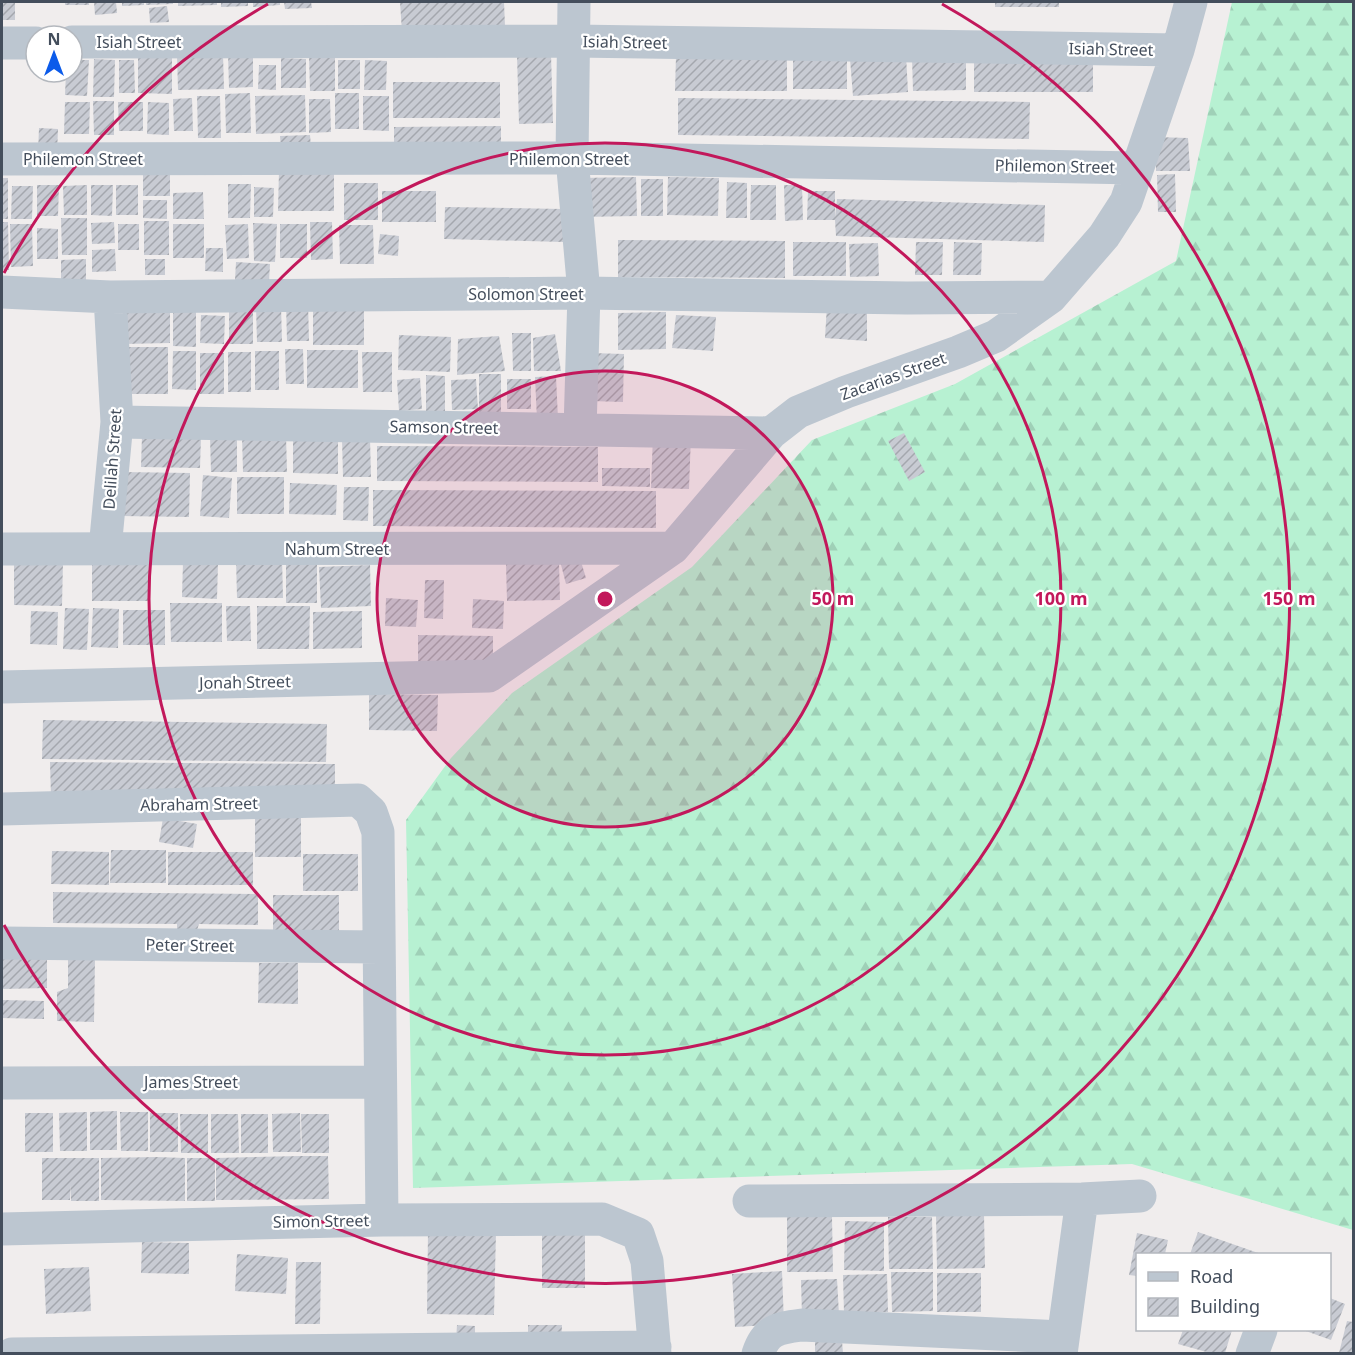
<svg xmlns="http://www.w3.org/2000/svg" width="1355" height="1355" viewBox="0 0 1355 1355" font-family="'Noto Sans',sans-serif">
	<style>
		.forest { fill: url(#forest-firs) }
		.building { fill: url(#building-hatch) }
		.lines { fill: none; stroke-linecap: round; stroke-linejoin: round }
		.minor { stroke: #bcc6d0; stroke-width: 33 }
		.ring { fill: none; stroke: #c2185b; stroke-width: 3 }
		.labels { text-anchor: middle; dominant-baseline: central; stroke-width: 4.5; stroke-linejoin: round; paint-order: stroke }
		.street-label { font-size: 16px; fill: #444e5c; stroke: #fff }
		.centre { fill: #c2185b; stroke: #fff; stroke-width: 3 }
		.ring-label { font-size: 18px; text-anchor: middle; font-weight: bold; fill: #c2185b; stroke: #fff; stroke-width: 4.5; stroke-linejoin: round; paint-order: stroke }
	</style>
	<defs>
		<pattern id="forest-firs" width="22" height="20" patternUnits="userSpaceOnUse" patternTransform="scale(1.5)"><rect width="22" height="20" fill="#b7f1d2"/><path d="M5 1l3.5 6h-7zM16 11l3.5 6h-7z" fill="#9fd0b7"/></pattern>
		<pattern id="building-hatch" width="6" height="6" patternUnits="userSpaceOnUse" patternTransform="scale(1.5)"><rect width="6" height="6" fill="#c8cbd3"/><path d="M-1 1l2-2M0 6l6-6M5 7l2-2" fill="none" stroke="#a4a7ae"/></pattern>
	</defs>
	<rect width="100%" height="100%" fill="#f0eded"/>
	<path class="forest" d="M1232 2H1353V1230L1132 1164 413 1188 406 820 451 758 512 693 692 567 812 440 955 384 1176 261Z"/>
	<path class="building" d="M2 2H15V20H2Z
		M65 2H89V5H65Z
		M94 2H116L117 13 95 15Z
		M122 2H144V5L122 6Z
		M146 2H173V4L146 5Z
		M178 2H217V5L178 6Z
		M221 2H248V6L221 7Z
		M253 2H280V5L253 7Z
		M284 2H311L312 8 285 9Z
		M400 2H504L505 26 402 32Z
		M995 2H1059V7H995Z
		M167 6 169 22 150 23 149 8Z
		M253 52V87L229 88 228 53Z
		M223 54 224 89 178 90 177 55Z
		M551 54 553 123 519 124 517 55Z
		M906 55 908 92 853 96 850 59Z
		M309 56H335V91H310Z
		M676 56 787 57V91H675Z
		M966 57V90L913 91 912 58Z
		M138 58H172V94L138 93Z
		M281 58 306 59V88H281Z
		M94 59 115 60 114 97H93Z
		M793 59H847V89H793Z
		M72 60H89L87 96 65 95 66 72H72Z
		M119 60H134L135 93H119Z
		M338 60H360V89H338Z
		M365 60 387 61 386 90H364Z
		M974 63H1093V92H974Z
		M259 65H276V90L258 89Z
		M393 82H500V118H393Z
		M250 93 251 133H226L225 94Z
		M335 93H359V129H335Z
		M305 95 306 132 256 134 255 96Z
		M197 96H220L221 138H198Z
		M363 96H389V131L363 130Z
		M192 98 193 131H174L173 99Z
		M678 98 1030 102 1029 139 678 135Z
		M309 99H330L331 132 309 133Z
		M93 101H114V135H94Z
		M65 102H90L89 134H64Z
		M118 102H143V131H119Z
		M148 102 169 103V135L147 134Z
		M501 126V154L394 155V127Z
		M39 128 58 129 57 154 38 153Z
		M310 135 311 147 281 149 280 136Z
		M1156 137 1188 138 1190 171H1156Z
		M143 170H170V196H143Z
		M279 170H334V211H278Z
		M1175 174 1176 212H1158L1157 175Z
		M636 177 637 216 581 217 580 178Z
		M668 177 719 178 718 216 667 215Z
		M2 178H8V219H2Z
		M641 179H663V216H641Z
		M727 182 747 183V218H726Z
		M344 183H378V220H344Z
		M228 184H251L250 218H228Z
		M37 185H59L58 216H37Z
		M87 185V215H64L63 186Z
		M91 185H113L112 216 91 215Z
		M116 185H138V215H116Z
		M751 185H776V220H750Z
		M784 185H802L803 220 785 221Z
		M12 186H33L32 219H11Z
		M254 187 274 188 273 217H254Z
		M382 191H436V222H382Z
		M808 191H835V217L837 199 1045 205 1044 242 836 236 835 220H807Z
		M203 192 204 219H173V193Z
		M143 200H167V219L143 218Z
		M445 207 563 209V242L444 239Z
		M61 218H87V255H62Z
		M144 221H169V255H144Z
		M2 222H8L9 270H2Z
		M114 222 115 243 92 244 91 223Z
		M310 222H332L333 259 311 260Z
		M253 223 277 224 275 262 254 261Z
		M10 224H32L33 266 11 267Z
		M118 224H139V250H118Z
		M173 224H204V258H173Z
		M248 224 249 258 227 259 225 225Z
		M280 224H307V258H280Z
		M339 225H373L374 264H340Z
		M37 228 58 229V259H37Z
		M380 234 399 236 398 256 378 254Z
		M618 240 785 241V278L618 277Z
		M793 242H846V276H793Z
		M916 242H943L942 275H915Z
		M954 242 982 243 981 275H953Z
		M878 243 879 276 850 277 849 244Z
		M206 248H223V272L205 271Z
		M115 249 116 271 92 272V250Z
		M86 259V280H61V260Z
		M145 259H165V275H145Z
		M236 262 270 264 269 282 235 280Z
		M286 302H308L309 341H287Z
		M229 305H253V344H229Z
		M281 305 282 342H257L256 306Z
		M827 305 867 307V341L825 338Z
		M173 307H196V347L173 346Z
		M313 307H364V345H313Z
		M170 312V343L123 344V313Z
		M666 312V349L618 350V313Z
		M201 315 225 316 224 344 200 343Z
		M676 315 716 317 713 351 672 348Z
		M512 333H531V371H513Z
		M555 334 561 371H534L533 338Z
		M399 335 451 337 450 372 398 370Z
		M499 336 505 371 457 375 458 339Z
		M126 347H168V394H126Z
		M285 349H303L304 384H286Z
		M307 350H358V388H307Z
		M173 351H196V390L172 389Z
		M255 351H279V390H255Z
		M228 352H251V392H228Z
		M362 352H392V392H363Z
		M200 353H224V394H200Z
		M591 353 624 354 623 402 590 401Z
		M479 374H501V414H479Z
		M426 375 445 376V413H426Z
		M556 376 558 419 537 420 535 377Z
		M420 378 422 409 399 411 397 380Z
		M476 379 478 409 452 410 451 380Z
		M507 379H531V409H507Z
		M904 433 925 472 909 481 888 441Z
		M653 434 691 435 689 489 651 488Z
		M142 435 201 436 200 468 141 467Z
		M242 435H286L287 472H243Z
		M210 436H237V472H211Z
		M293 438 338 439V474L293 473Z
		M370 438 371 477H343L342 439Z
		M377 446 598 447V482L377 481Z
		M602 468H650V487L602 486Z
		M121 472 190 473 189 517 120 516Z
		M203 475 232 478 229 518 200 516Z
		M237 477H284V514H237Z
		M290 483 337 485 336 515 289 514Z
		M344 487H369L368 521 343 520Z
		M373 490 656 491V528L373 526Z
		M579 555 586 578 566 584 560 561Z
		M282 557 283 598H237L236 558Z
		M317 559V603H286V560Z
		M92 561H150V601H92Z
		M14 562H63L62 606 14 605Z
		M183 562 218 563 217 599 182 597Z
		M559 562 560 600 507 601 506 564Z
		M370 565 371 606 321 608 319 567Z
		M425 580H444L443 619 424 618Z
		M386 598 418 600 416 627 385 626Z
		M473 599 504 601 503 629 472 628Z
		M170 603H222V642H171Z
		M226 606H250L251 641H227Z
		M257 606H310L309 649H257Z
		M65 608 89 609 87 650 63 649Z
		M93 608 119 609 118 648 91 647Z
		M123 610H165V645H123Z
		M31 611 58 612 57 645 30 644Z
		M362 611V648L313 649V612Z
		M418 635 493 636V673L418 672Z
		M369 694 438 695 437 731 369 730Z
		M43 720 327 724 326 762 42 759Z
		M50 762 335 764V799L51 797Z
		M163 818 197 824 193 848 159 842Z
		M255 818H301V857H255Z
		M111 850H166V883H110Z
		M52 851 109 852V885L51 884Z
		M168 852H253V885H168Z
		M303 854H358V891H303Z
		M53 892 258 894V925L199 924 197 930 177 933V924L53 923Z
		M273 895H339V933L273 932Z
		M2 949H47V988L2 989Z
		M68 958H95L94 1022 57 1021V992L68 988Z
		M259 963H298V1004L258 1003Z
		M2 1000 44 1001V1019L2 1018Z
		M117 1111V1150H90V1112Z
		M87 1112V1151H60L59 1113Z
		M120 1112H148V1151H121Z
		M25 1113H53V1152H25Z
		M150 1113H178V1152H150Z
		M300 1113 301 1152H273L272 1114Z
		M180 1114H208V1153H181Z
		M211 1114H238L239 1153H211Z
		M241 1114H268V1153H241Z
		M301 1114H329V1153H302Z
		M301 1156H328L329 1199 216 1200V1158Z
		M156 1157 185 1158V1201L101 1200V1158Z
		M42 1158H99V1201H71V1185L70 1200H42Z
		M187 1158H215V1201H187Z
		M936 1214H984L985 1268 937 1269Z
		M787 1217H832L833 1272H787Z
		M888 1217H932L933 1269H889Z
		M845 1221 884 1222V1271L844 1270Z
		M428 1231 496 1232 494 1315 427 1314Z
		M1198 1232 1261 1254H1190Z
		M1137 1233 1168 1240 1165 1254H1137V1276L1129 1275Z
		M542 1234H585V1288H542Z
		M142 1242 189 1243V1274L141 1273Z
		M237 1254 288 1258 286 1294 235 1291Z
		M296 1262H321L320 1324H295Z
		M89 1267 91 1311 46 1314 44 1269Z
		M782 1271 784 1324 735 1327 732 1274Z
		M891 1272H933V1311L892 1312Z
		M937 1273H981V1312H937Z
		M887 1274 888 1312 844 1313 843 1275Z
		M837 1279 839 1315 802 1316 801 1280Z
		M1330 1298 1345 1304 1331 1340 1303 1330H1330Z
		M1347 1321 1353 1322V1353H1339Z
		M457 1325 475 1326V1340H456Z
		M528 1325H562L561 1344H528Z
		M1183 1330H1232L1225 1353H1210L1178 1344Z
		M842 1341 843 1353H815V1342Z"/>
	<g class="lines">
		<path class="minor" d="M574 2 572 158 584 293 580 430
			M72 42 574 41 1178 50
			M2 43H36
			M2 159 572 158 1137 168
			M2 292 110 297 584 293 907 298 1051 297
			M117 422 771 433
			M2 549 673 548
			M105 549 117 422 110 297
			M2 687 489 676 673 548 771 433 798 412 846 392 958 352 996 336 1051 297 1104 236 1126 202 1178 50 1191 2
			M2 809 358 800 371 812 378 832 382 1220
			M2 943 379 947
			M2 1083 380 1082
			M749 1201 1082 1199 1140 1196
			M2 1229 382 1220 602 1219 638 1234 647 1261 655 1354
			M12 1354 655 1347
			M758 1354C766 1329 779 1328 802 1325L1062 1337
			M1061 1354 1082 1199
			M1252 1354 1261 1330"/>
	</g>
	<circle cx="605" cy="599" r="228" fill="#c2185b" fill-opacity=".12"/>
	<g class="ring">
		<circle cx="605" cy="599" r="228"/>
		<circle cx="605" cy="599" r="456"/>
		<path d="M4 273A684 684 0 0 1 268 4M942 4A684 684 0 1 1 4 925"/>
	</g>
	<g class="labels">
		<g class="street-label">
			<text x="139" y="42">Isiah Street</text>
			<text transform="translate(625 42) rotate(1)">Isiah Street</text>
			<text transform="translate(1111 49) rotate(1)">Isiah Street</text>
			<text x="83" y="159">Philemon Street</text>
			<text x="569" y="159">Philemon Street</text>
			<text transform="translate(1055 166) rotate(1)">Philemon Street</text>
			<text x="526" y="294">Solomon Street</text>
			<text transform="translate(893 376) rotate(-20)">Zacarias Street</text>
			<text transform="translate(444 427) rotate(1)">Samson Street</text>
			<text transform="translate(112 459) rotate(-86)">Delilah Street</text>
			<text x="337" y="549">Nahum Street</text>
			<text transform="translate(245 682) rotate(-1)">Jonah Street</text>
			<text transform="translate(199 804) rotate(-1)">Abraham Street</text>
			<text transform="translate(190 945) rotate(1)">Peter Street</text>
			<text x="191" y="1082">James Street</text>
			<text transform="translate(321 1221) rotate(-1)">Simon Street</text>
		</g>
	</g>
	<circle cx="605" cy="599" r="9" class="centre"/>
	<g class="ring-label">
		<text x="833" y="605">50 m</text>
		<text x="1061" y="605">100 m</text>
		<text x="1289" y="605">150 m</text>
	</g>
	<rect width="1355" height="1355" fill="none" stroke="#444e5c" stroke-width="6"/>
	<rect x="1136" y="1253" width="195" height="78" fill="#ffffff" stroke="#b4b8be" stroke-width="1.5"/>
	<rect x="1148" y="1272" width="30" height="9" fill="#bcc6d0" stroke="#b4b8be" stroke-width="1.5"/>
	<text x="1190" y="1283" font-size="18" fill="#444e5c">Road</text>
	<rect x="1148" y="1298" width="30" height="18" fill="url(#building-hatch)" stroke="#b4b8be" stroke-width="1.5"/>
	<text x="1190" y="1313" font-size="18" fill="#444e5c">Building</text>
	<g transform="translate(54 54)"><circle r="28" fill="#ffffff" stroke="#b4b8be" stroke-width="1.5"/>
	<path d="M0-4.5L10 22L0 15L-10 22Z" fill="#0c5bea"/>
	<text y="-9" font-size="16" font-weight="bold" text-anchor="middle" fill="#444e5c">N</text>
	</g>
</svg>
